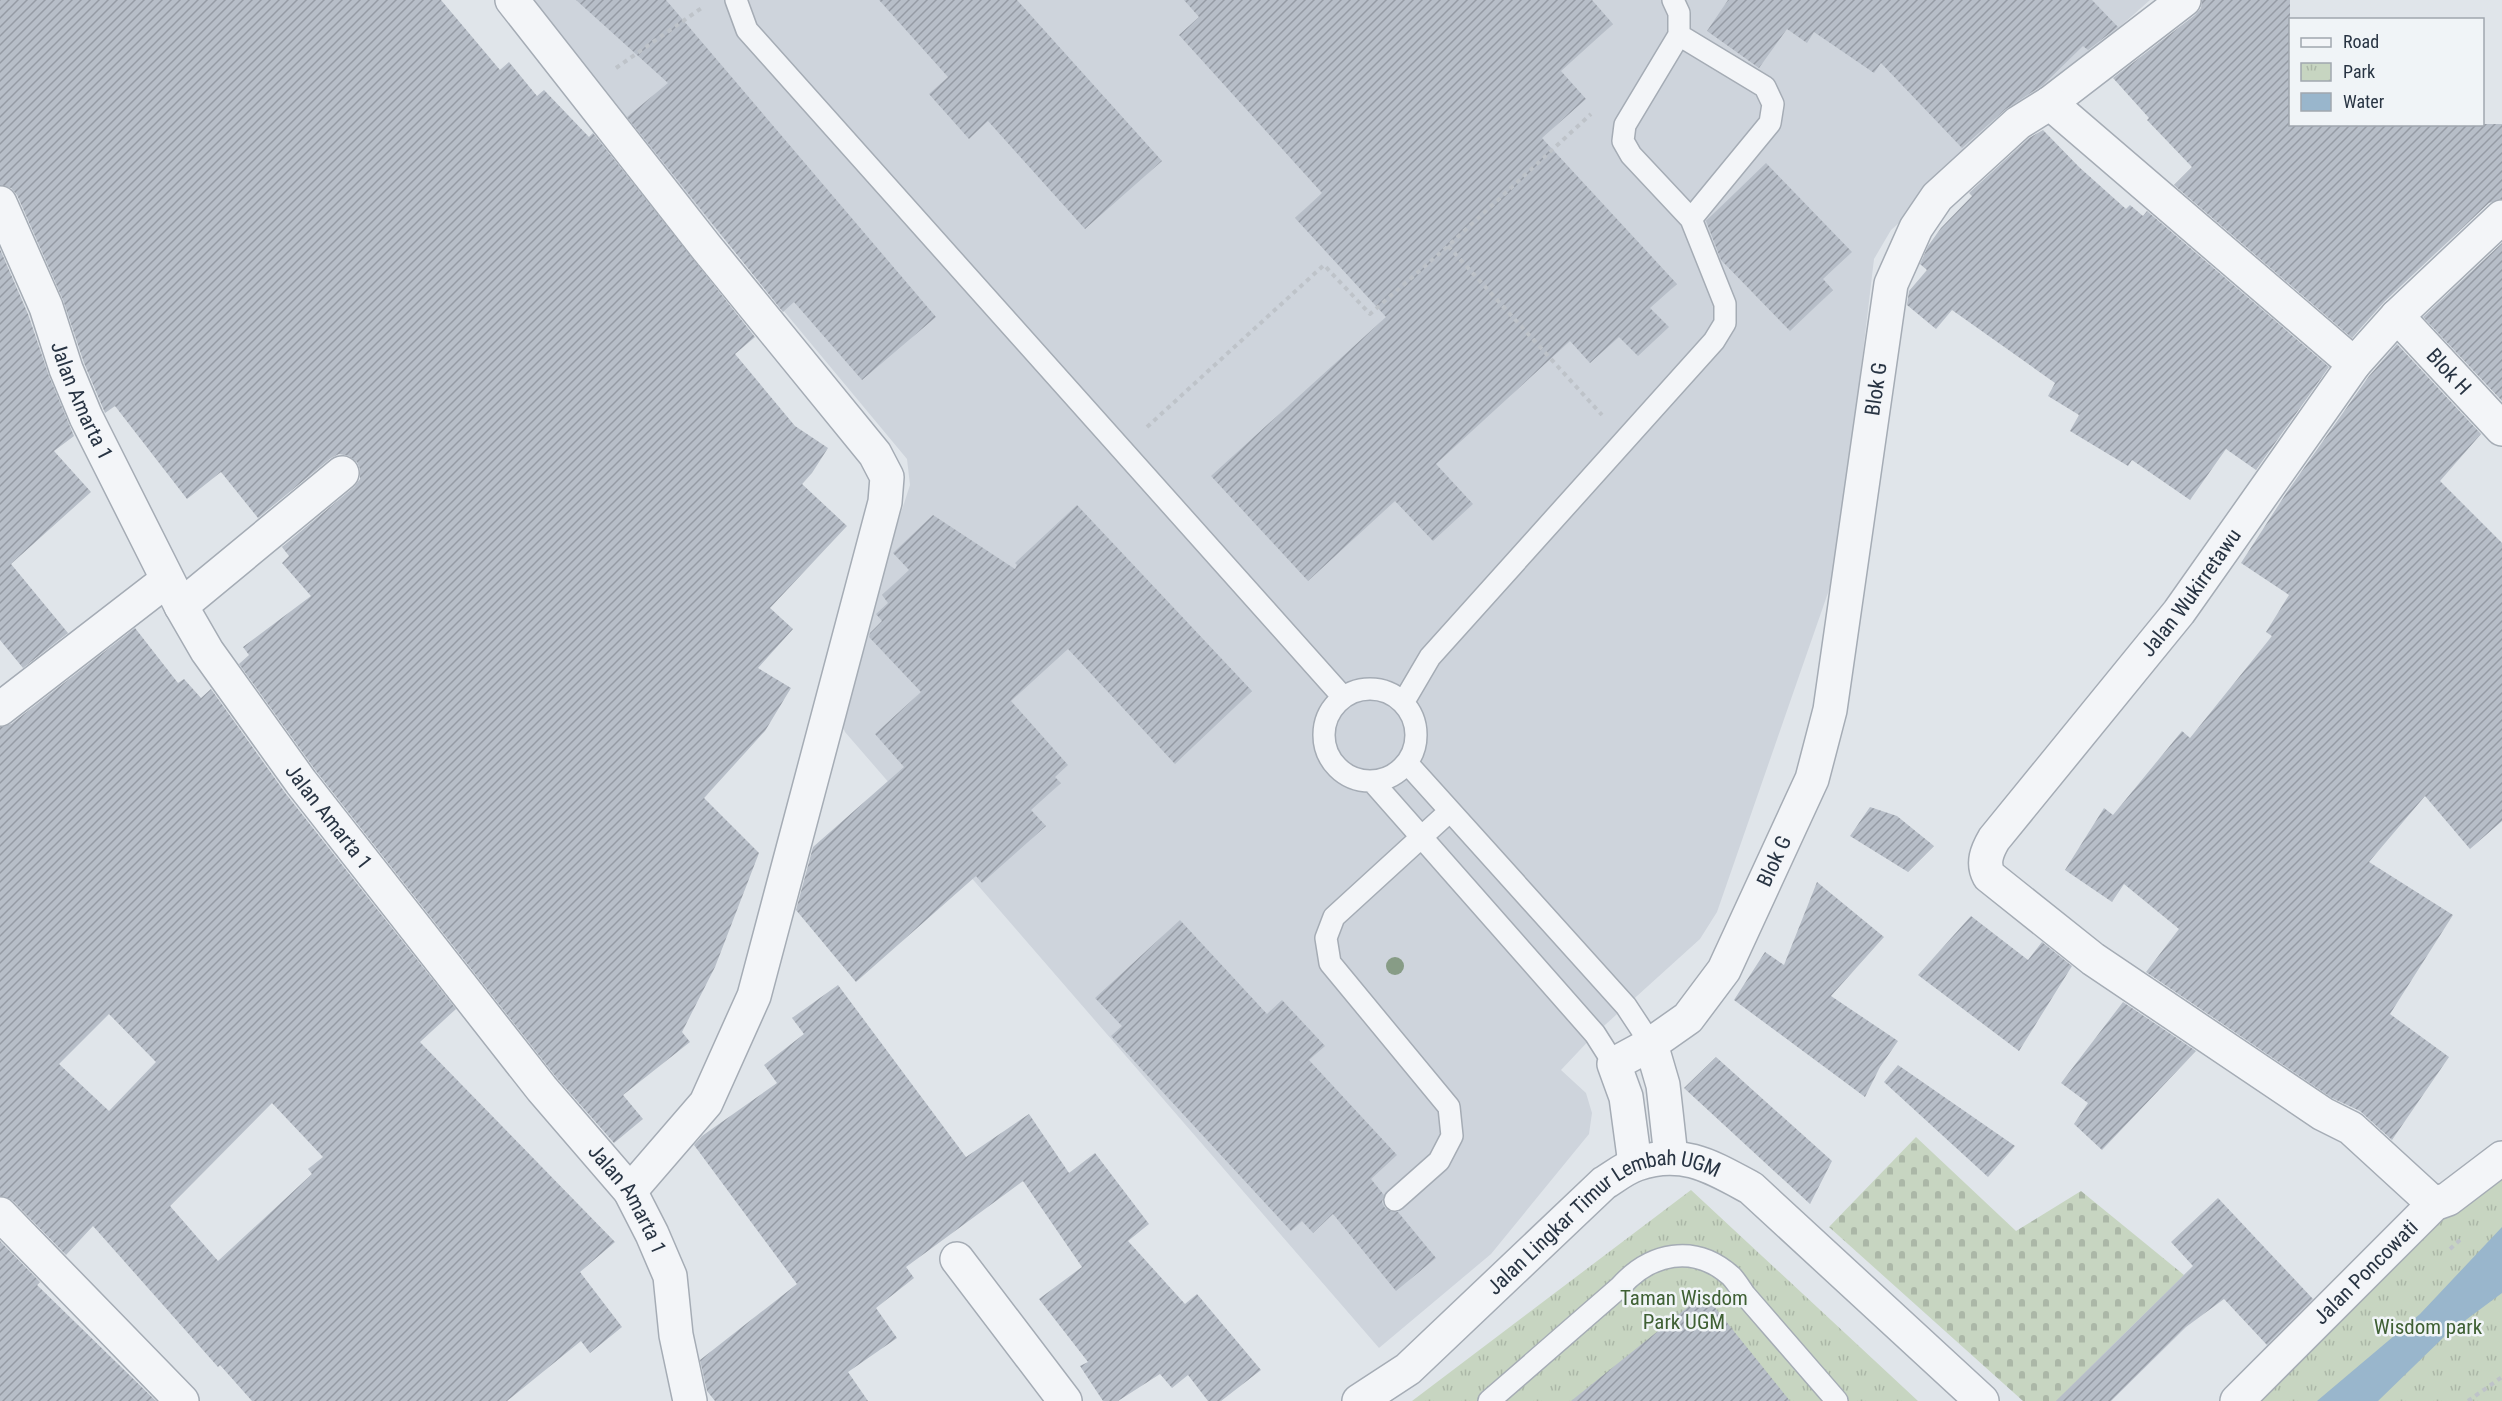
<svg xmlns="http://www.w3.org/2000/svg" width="2502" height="1401" viewBox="0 0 2502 1401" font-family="'Roboto Condensed',sans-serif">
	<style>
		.built { fill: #ced4dc }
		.cemetery { fill: url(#cemetery-stones) }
		.park { fill: url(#park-tufts) }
		.water { fill: #99b6cc }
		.building { fill: url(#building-hatch); fill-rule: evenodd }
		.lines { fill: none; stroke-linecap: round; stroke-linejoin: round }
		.service-casing { stroke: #a5acb5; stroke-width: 24 }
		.minor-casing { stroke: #a5acb5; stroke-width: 36 }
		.tertiary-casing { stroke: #a5acb5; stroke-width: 36 }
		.path { stroke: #bec3c9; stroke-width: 4; stroke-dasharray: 4.5 4.5; stroke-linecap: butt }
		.service { stroke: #f3f5f8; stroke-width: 21 }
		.minor { stroke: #f3f5f8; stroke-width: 33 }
		.tertiary { stroke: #f3f5f8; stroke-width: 33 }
		.tree { fill: #879c86 }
		.labels { text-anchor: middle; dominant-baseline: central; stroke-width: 5; stroke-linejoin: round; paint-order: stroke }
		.street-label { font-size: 21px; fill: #283443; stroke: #f0f4f7 }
		.park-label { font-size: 21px; fill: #3f6034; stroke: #f0f4f7 }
	</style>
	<defs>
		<pattern id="cemetery-stones" width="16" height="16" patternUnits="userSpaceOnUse" patternTransform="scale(1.5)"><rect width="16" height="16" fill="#c7d5c1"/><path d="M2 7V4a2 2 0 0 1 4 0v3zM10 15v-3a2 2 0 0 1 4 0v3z" fill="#abb7a7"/></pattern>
		<pattern id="park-tufts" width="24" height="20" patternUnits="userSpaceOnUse" patternTransform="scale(1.5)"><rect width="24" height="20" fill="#c7d5c1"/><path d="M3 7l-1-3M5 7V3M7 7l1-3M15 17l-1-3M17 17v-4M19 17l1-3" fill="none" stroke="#abb7a7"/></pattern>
		<pattern id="building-hatch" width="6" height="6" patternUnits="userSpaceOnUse" patternTransform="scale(1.5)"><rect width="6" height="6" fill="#b7bec8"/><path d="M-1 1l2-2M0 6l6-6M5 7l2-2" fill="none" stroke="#959ba4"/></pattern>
	</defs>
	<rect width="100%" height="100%" fill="#e0e5ea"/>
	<path class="built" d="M534 0H2150L1891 230 1874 259 1838 564 1717 912 1700 939 1595 1034 1561 1070 1586 1093 1592 1113 1589 1134 1491 1254 1379 1348 845 732 836 712 910 485 907 459 625 120Z"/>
	<path class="cemetery" d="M1916 1137 2016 1231 2081 1191 2184 1275 2056 1401H2023L1829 1227Z"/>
	<path class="park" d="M2502 1168V1401H2248L2366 1282Z
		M1691 1190 1918 1401H1412Z"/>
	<path class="water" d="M2502 1227V1293L2447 1334 2378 1401H2317L2420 1314Z"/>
	<path class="building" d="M0 0H441L500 70 509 62 537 96 544 90 589 137 593 133 755 337 735 354 795 426 828 448 812 473 802 484 847 526 770 608 793 629 758 668 791 688 765 731 704 798 759 853 715 967 682 1032 690 1042 623 1095 643 1119 614 1143 556 1077 316 771 239 664 249 655 243 647 311 596 282 563 289 556 282 547 354 487 360 479V469L357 462 349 456 339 454 331 458 258 518 221 472 187 499 115 406 105 413 84 363 63 300 17 195 11 188 0 185Z
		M576 0H666L936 317 862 380 794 302 783 312 627 117 668 83Z
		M879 0H1017L1162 161 1085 229 988 121 969 139 929 94 948 77Z
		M1184 0H1592L1613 24 1561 71 1586 99 1542 138 1677 284 1650 308 1669 327 1638 356 1619 337 1590 363 1570 341 1436 464 1473 504 1433 541 1395 501 1308 581 1211 476 1386 317 1295 218 1322 193 1179 35 1199 17Z
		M1728 0H2092L2118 27 2088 50 2083 46 2043 85 2006 109 1962 148 1881 63 1874 73 1814 32 1807 43 1787 29 1759 68 1707 31Z
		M2202 0H2290V124H2502V199L2489 203 2384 302 2352 338 2174 185 2192 167 2147 120 2149 118 2113 78 2195 15 2201 8Z
		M2043 130 2079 167 2126 209 2130 205 2143 216 2147 211 2329 367 2256 470 2226 449 2190 500 2132 460 2128 466 2070 431 2079 415 2048 396 2055 383 1952 310 1936 329 1907 305 1909 291 1927 270 1920 264 1928 246 1941 228 1972 196 1969 193 2029 138Z
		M1766 163 1852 252 1823 279 1833 290 1790 331 1721 260 1706 221Z
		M2502 243V401L2423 317Z
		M0 249 28 314 49 376 74 436 54 451 91 492 11 564 68 633 23 668 0 640Z
		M2397 344 2481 434 2440 481 2502 543V821L2470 849 2425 796 2369 862 2453 915 2390 1014 2449 1057 2392 1140 2360 1111 2332 1098 2146 972 2179 929 2124 884 2112 902 2065 870 2104 808 2113 815 2182 731 2190 738 2272 636 2266 632 2289 595 2241 563 2287 492 2369 376Z
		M1077 505 1252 691 1175 764 1068 649 1011 701 1068 765 1055 777 1061 783 1031 810 1046 826 982 883 976 876 856 982 796 910 813 847 904 767 875 734 921 692 869 637 870 633 882 621 876 614 888 603 882 595 909 570 893 553 933 515 1015 569 1017 565 1015 563Z
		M135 628 178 683 184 679 201 698 211 689 286 794 456 1009 420 1042 615 1242 580 1272 622 1327 590 1353 581 1341 507 1401H252L220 1365 218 1367 93 1226 66 1255 13 1201 0 1196V727L11 724ZM109 1014 156 1062 109 1111 59 1064ZM272 1103 323 1157 308 1169 312 1174 218 1261 170 1206Z
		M1870 807 1897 816 1934 846 1908 872 1850 836Z
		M1817 882 1884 937 1831 996 1898 1041 1880 1067 1865 1097 1734 1000 1765 952 1784 965Z
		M1971 916 2028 960 2042 942 2072 966 2019 1051 1918 975Z
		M1180 920 1267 1014 1282 1000 1325 1046 1309 1060 1397 1155 1371 1179 1384 1195 1382 1202 1385 1208 1392 1212H1398L1436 1258 1396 1291 1333 1214 1313 1233 1302 1221 1291 1231 1111 1036 1122 1026 1095 998Z
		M838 985 966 1157 1029 1114 1069 1173 1095 1153 1149 1224 1128 1241 1185 1304 1197 1294 1261 1370 1221 1401H1208L1188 1375 1172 1388 1160 1374 1118 1401H1103L1080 1366 1088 1362 1039 1299 1082 1267 1023 1181 906 1267 914 1278 876 1308 897 1338 848 1372 868 1401H715L707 1391 700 1360 797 1284 694 1145 702 1136 777 1083 764 1065 804 1034 792 1018Z
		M2123 1002 2196 1051 2102 1150 2074 1124 2088 1103 2061 1083Z
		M1716 1057 1832 1161 1810 1204 1684 1088Z
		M1898 1065 2015 1146 1988 1177 1884 1082Z
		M2218 1198 2313 1299 2267 1345 2224 1299 2186 1327 2111 1401H2056L2193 1266 2171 1242Z
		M0 1241 40 1282 37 1285 156 1401H0Z
		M1704 1294 1790 1401H1571Z"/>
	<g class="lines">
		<g class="service-casing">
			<path id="service" d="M736 0 747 30 1343 697
				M1679 35 1765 87 1773 104 1770 123 1691 219
				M1324 735a46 46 0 1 1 92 0a46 46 0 1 1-92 0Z
				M1403 703 1430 657 1714 341 1725 323V304L1691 219 1631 155 1623 141 1625 125 1679 35V13L1673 0
				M1407 763 1626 1006 1651 1044
				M1372 781 1595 1034 1614 1064
				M1395 1200 1439 1161 1452 1136 1449 1107 1330 963 1326 938 1334 917 1450 811
				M1489 1401 1620 1287C1650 1253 1694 1243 1731 1276 1736 1281 1740 1288 1745 1295L1837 1401"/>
		</g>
		<g class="minor-casing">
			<g id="minor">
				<path d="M512 0 706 247 875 454 887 477 885 502 754 996 706 1103 630 1191"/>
				<path d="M2050 103 2184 0"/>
				<path id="s1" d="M0 203 46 307 66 369 86 417 181 606 207 651 301 782 542 1089 630 1191 652 1234 670 1276 676 1335 690 1401"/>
				<path id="s2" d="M2397 316 2502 429"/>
				<path d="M181 606 342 473"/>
				<path d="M0 709 167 580"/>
				<path d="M1651 1044 1663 1085 1671 1157"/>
				<path id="s3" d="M1635 1164 1626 1097 1614 1064 1651 1044 1688 1018 1724 970 1812 779 1830 710 1891 284 1916 228 1937 197 2018 123 2050 103 2354 364"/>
				<path id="s4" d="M2434 1204 2351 1128 2323 1114 2093 959 1989 876C1982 863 1987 851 1994 839L2179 612 2354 364 2397 316 2502 217"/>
				<path d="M0 1214 182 1401"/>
				<path d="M957 1259 1065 1401"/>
				<path id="s5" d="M2237 1401 2434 1204 2448 1199 2502 1158"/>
			</g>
		</g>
		<g class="tertiary-casing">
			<g id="tertiary">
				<path id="s6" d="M1359 1401 1408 1369 1604 1183C1614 1177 1625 1168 1637 1164 1682 1148 1712 1167 1751 1188L1982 1401"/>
			</g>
		</g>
		<path class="path" d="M616 68 703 7
			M1448 246 1602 415
			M1147 427 1324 265 1370 314 1448 246 1591 114
			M2450 1249 2462 1238
			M2468 1401 2502 1377"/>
		<use href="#service" class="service"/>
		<use href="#minor" class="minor"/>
		<use href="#tertiary" class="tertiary"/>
	</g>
	<circle class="tree" cx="1395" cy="966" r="9"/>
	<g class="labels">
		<g class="street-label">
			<text stroke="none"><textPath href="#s2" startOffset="76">Blok H</textPath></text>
			<text stroke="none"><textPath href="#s3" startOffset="856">Blok G</textPath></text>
			<text stroke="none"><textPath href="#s1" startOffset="214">Jalan Amarta 1</textPath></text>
			<text stroke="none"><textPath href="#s4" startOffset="909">Jalan Wukirretawu</textPath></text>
			<text stroke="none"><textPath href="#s1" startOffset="700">Jalan Amarta 1</textPath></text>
			<text stroke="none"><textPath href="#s3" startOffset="370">Blok G</textPath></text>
			<text stroke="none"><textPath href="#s1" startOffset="1186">Jalan Amarta 1</textPath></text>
			<text stroke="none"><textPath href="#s6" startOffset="312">Jalan Lingkar Timur Lembah UGM</textPath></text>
			<text stroke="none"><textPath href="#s5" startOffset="182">Jalan Poncowati</textPath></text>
		</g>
		<g class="park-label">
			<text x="1684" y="1298">Taman Wisdom<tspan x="1684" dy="24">Park UGM</tspan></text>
			<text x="2428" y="1327">Wisdom park</text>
		</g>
	</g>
	<rect x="2289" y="18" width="195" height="108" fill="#f0f4f7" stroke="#a0a7af" stroke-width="1.5"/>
	<rect x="2301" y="38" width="30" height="9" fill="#f3f5f8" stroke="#a0a7af" stroke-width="1.5"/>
	<text x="2343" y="48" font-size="18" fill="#283443">Road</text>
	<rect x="2301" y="63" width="30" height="18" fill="url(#park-tufts)" stroke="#a0a7af" stroke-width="1.5"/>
	<text x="2343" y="78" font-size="18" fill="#283443">Park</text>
	<rect x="2301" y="93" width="30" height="18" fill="#99b6cc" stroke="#a0a7af" stroke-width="1.5"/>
	<text x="2343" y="108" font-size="18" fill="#283443">Water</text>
</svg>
